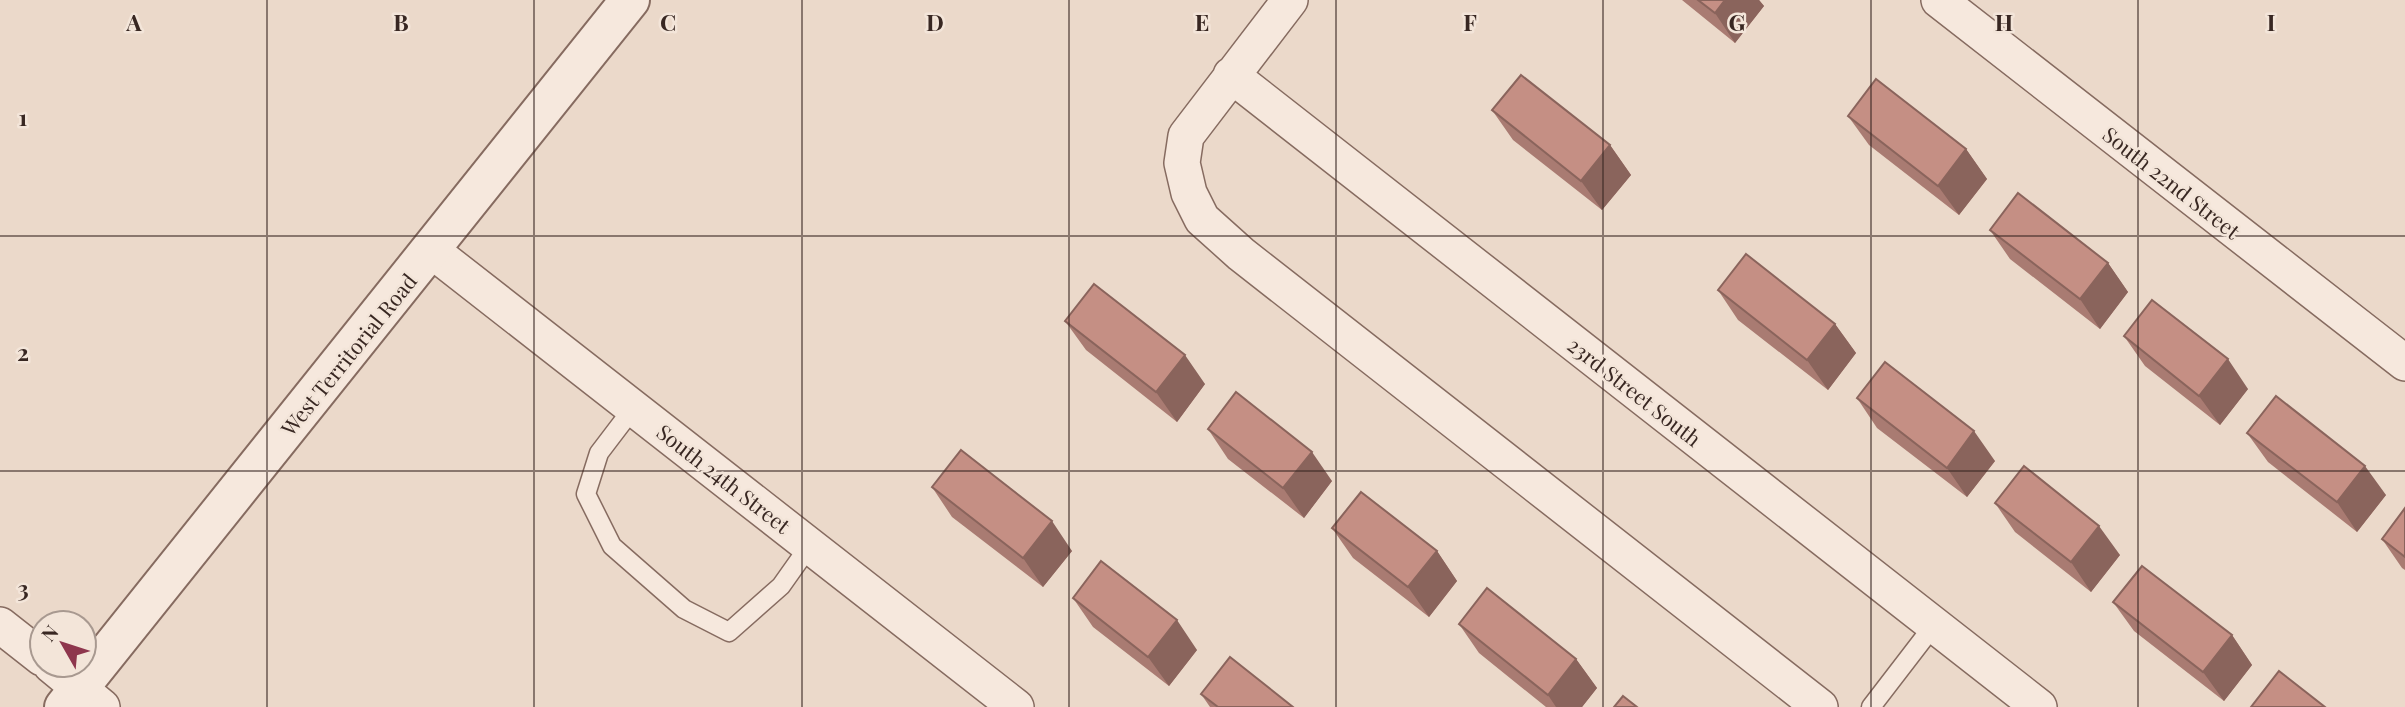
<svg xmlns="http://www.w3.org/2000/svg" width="2405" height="707" viewBox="0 0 2405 707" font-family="'Playfair Display',serif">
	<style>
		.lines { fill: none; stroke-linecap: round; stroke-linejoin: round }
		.service-casing { stroke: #866b60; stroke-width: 21 }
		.minor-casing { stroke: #866b60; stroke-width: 38 }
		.tertiary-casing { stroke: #866b60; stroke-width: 42 }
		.service { stroke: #f6e8dd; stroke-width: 18 }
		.minor { stroke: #f6e8dd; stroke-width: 35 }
		.tertiary { stroke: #f6e8dd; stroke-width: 38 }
		.wall { fill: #a97b72 }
		.shaded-wall { fill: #8a645c }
		.building { fill: #c58f84; stroke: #8a645c; stroke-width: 2 }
		.grid { fill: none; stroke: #382722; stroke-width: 2; stroke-opacity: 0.55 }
		.labels { text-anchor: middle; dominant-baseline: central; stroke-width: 5; stroke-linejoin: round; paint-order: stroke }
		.street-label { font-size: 21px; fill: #382722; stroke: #f3e5d9 }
		.grid-label { font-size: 23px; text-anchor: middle; font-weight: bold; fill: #382722; stroke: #f3e5d9; stroke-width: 5; stroke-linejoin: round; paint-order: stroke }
	</style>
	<rect width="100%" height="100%" fill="#ebd9ca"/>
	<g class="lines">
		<g class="service-casing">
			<path id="service" d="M634 407 599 453 586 494 612 546 684 609 729 632 781 586 810 545
				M1871 707 1934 625"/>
		</g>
		<g class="minor-casing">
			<path id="minor" d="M1290 0 1186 136 1182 163 1189 193 1202 219 1241 254 1820 707
				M1939 0 2405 363
				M1231 75 2039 707
				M431 250 1016 707
				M0 625 42 658
				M51 665 102 707"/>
		</g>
		<g class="tertiary-casing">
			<path id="tertiary" d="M64 707 630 0"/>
		</g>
		<use href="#service" class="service"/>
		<use href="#minor" class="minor"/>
		<use href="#tertiary" class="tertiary"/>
	</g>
	<path class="wall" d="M1682 0H1759L1764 6 1735 43Z
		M1492 110 1610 145 1631 175 1602 210 1513 140Z
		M1848 116 1966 149 1987 179 1959 215 1869 145Z
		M1990 230 2108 263 2128 292 2100 329 2010 259Z
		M1718 290 1835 324 1856 353 1828 390 1738 320Z
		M1065 321 1205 384 1177 422 1086 350Z
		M2124 336 2248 389 2220 425 2145 366Z
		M1857 398 1995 461 1967 497 1877 428Z
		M1208 429 1332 481 1304 518 1228 459Z
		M2247 433 2386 495 2357 532 2268 462Z
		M932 487 1072 551 1043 587 952 517Z
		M1995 503 2120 555 2091 592 2015 532Z
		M2405 508V570L2402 568 2382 539Z
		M1332 528 1437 551 1457 581 1429 617 1353 558Z
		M1073 598 1197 650 1169 686 1093 627Z
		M2113 602 2232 635 2252 665 2224 701 2134 631Z
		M1459 624 1576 659 1597 688 1582 707H1546L1479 653Z
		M1201 694 1293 707H1210Z"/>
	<path class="shaded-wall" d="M1725 0H1759L1764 6 1735 43 1715 13Z
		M1610 145 1631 175 1602 210 1581 181Z
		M1966 149 1987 179 1959 215 1938 186Z
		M2108 263 2128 292 2100 329 2080 299Z
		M1835 324 1856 353 1828 390 1807 360Z
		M1185 355 1205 384 1177 422 1156 392Z
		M2228 359 2248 389 2220 425 2199 396Z
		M1974 431 1995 461 1967 497 1947 468Z
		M1312 452 1332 481 1304 518 1283 488Z
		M2365 466 2386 495 2357 532 2337 502Z
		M1052 521 1072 551 1043 587 1023 558Z
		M2099 526 2120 555 2091 592 2071 562Z
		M1437 551 1457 581 1429 617 1408 587Z
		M1177 620 1197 650 1169 686 1148 657Z
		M2232 635 2252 665 2224 701 2203 672Z
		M1576 659 1597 688 1582 707H1556L1548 695Z"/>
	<path class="building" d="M1698 0H1725L1715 13Z
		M1521 75 1610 145 1581 181 1492 110Z
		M1876 79 1966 149 1938 186 1848 116Z
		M2018 193 2108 263 2080 299 1990 230Z
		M1746 254 1835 324 1807 360 1718 290Z
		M1094 284 1185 355 1156 392 1065 321Z
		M2152 300 2228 359 2199 396 2124 336Z
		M1885 362 1974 431 1947 468 1857 398Z
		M1236 392 1312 452 1283 488 1208 429Z
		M2276 396 2365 466 2337 502 2247 433Z
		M961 450 1052 521 1023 558 932 487Z
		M2024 466 2099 526 2071 562 1995 503Z
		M1361 492 1437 551 1408 587 1332 528Z
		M2405 508V557L2382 539Z
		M1101 561 1177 620 1148 657 1073 598Z
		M2142 566 2232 635 2203 672 2113 602Z
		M1487 588 1576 659 1548 695 1459 624Z
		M1230 657 1293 707H1218L1201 694Z
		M2279 671 2325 707H2251Z
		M1623 696 1637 707H1614Z"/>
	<path class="grid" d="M267 0V707M534 0V707M802 0V707M1069 0V707M1336 0V707M1603 0V707M1871 0V707M2138 0V707M0 236H2405M0 471H2405"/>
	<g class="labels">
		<g class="street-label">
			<text transform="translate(2172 182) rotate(38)">South 22nd Street</text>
			<text transform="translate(348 354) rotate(-51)">West Territorial Road</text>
			<text transform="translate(1635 391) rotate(38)">23rd Street South</text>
			<text transform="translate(724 478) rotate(38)">South 24th Street</text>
		</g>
	</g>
	<g class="grid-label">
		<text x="134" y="31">A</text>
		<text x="401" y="31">B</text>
		<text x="668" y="31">C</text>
		<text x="935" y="31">D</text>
		<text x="1202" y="31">E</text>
		<text x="1470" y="31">F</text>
		<text x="1737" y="31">G</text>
		<text x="2004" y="31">H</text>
		<text x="2271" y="31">I</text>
		<text x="23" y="126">1</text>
		<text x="23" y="361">2</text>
		<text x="23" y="597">3</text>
	</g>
	<g transform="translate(63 644) rotate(309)"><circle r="33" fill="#f3e5d9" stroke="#a89990" stroke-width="2"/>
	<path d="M0-5L12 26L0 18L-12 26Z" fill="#8e364d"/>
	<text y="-10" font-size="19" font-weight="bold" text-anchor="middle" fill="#382722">N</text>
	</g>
</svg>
